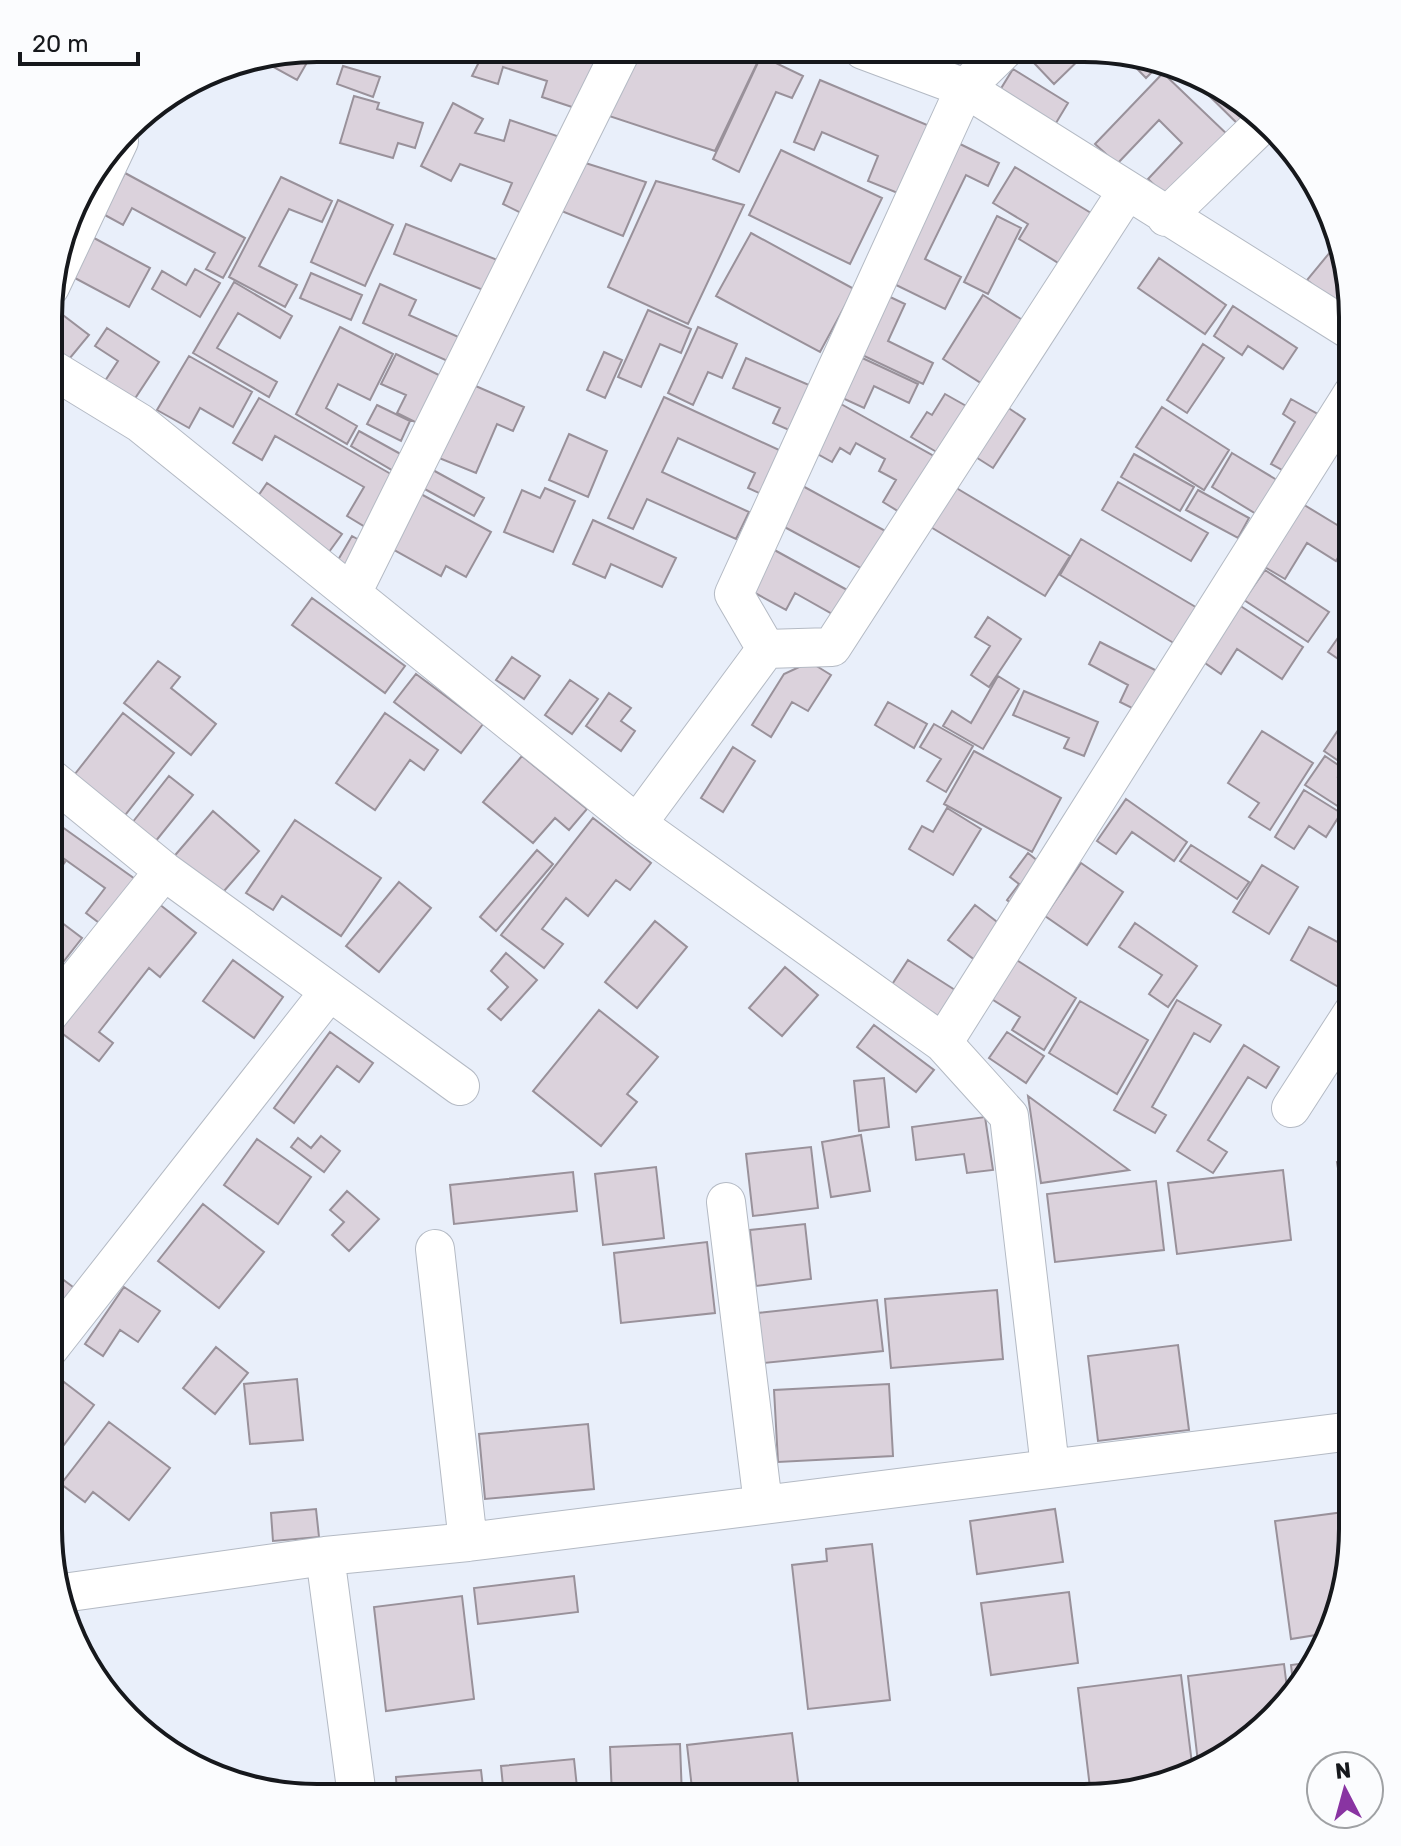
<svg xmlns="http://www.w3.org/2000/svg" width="1401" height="1846" viewBox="0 0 1401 1846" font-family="Rubik,sans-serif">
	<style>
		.building { fill: #dbd2dc; stroke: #99919a; stroke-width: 2 }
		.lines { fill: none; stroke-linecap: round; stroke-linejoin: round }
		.minor-casing { stroke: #b4bac4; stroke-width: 40 }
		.minor { stroke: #fff; stroke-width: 38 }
		.rim { fill: none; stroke: #16181c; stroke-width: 4 }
	</style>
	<rect width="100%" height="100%" fill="#e9effa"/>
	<path class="building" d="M486 48 597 49 605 50 575 108 542 97 547 81 503 67 498 84 472 76Z
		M309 49 313 52 297 80 257 58Z
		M635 49H738L760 57 715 151 606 115Z
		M943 50H989L966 73Z
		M1050 50H1089L1054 84 1035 64Z
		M1119 50 1159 65 1146 78Z
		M761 56 803 76 792 98 776 92 739 172 713 159Z
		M343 66 380 77 373 97 337 84Z
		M1013 69 1068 103 1053 128 997 95Z
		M1163 73 1230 137 1170 200 1148 179 1182 143 1159 120 1117 164 1095 144Z
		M1190 77 1234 94 1255 118 1243 129Z
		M820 80 939 130 910 198 868 181 878 156 822 132 814 150 794 142Z
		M354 96 379 103 377 109 423 123 415 148 398 143 393 158 340 143Z
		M453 103 483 119 475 133 504 141 510 120 560 137 523 214 503 204 512 183 460 164 451 181 421 166Z
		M960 144 999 163 988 186 966 175 925 259 961 277 945 309 892 283Z
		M781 150 882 198 850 264 749 215Z
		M579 161 646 182 623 236 559 210Z
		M1015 167 1091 213 1060 264 1019 239 1028 224 993 203Z
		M125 173 245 238 223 278 206 269 215 253 132 208 123 225 103 214Z
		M281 177 332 201 322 222 289 209 259 266 297 285 285 307 229 277Z
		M656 181 744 205 688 324 608 287Z
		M338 200 393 225 365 286 311 262Z
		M997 216 1021 228 988 294 964 282Z
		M406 224 500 261 488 292 394 254Z
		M751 233 854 289 820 352 716 296Z
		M94 238 150 268 129 307 73 277Z
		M1336 245 1353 317 1307 280Z
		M1159 258 1226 305 1205 334 1138 288Z
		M195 269 220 283 200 317 152 289 162 271 186 285Z
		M311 273 362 295 351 320 300 298Z
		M234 282 292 316 280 338 238 313 217 348 277 382 269 397 193 353Z
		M380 284 416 300 409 315 463 339 452 363 363 323Z
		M983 295 1024 321 984 385 943 359Z
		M888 296 905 304 888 341 933 363 923 384 860 354Z
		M1233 306 1297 348 1283 369 1248 346 1242 355 1214 336Z
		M55 309 89 335 65 364 50 352V316Z
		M648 310 691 329 681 353 660 344 641 387 618 377Z
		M340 327 393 354 370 400 338 384 326 408 357 426 347 444 296 414Z
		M698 327 737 344 722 378 708 372 693 405 668 393Z
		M107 328 159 362 132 403 103 384 118 361 95 346Z
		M1203 344 1224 358 1187 413 1167 400Z
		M604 352 622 360 605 398 587 390Z
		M396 354 445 378 421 425 397 413 406 395 381 384Z
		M189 356 252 392 233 427 200 408 189 428 157 410Z
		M858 356 918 384 909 403 874 386 864 408 838 396Z
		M746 358 816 388 796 433 773 423 780 408 733 388Z
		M471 384 524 407 513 431 497 424 476 473 439 458Z
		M945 394 968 407 940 454 911 437 927 412 932 415Z
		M664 397 790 455 770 498 748 488 755 473 678 438 662 472 749 512 736 539 647 499 633 529 608 518Z
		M259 398 396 477 367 528 347 516 364 487 275 436 262 460 233 443Z
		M1291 399 1323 417 1291 475 1271 464 1295 422 1283 414Z
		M841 404 939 459 906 516 883 502 896 480 879 471 885 459 856 443 850 454 840 448 832 462 814 452Z
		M377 405 410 421 401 441 367 424Z
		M1004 405 1025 419 993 468 971 454Z
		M1162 407 1229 450 1204 490 1136 447Z
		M359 431 406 457 397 473 351 446Z
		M569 434 607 451 588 497 549 480Z
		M1232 453 1282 483 1261 517 1212 487Z
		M1134 454 1194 487 1180 511 1121 477Z
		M431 469 484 498 474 516 421 487Z
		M1118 482 1208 533 1191 561 1102 510Z
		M267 483 342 534 329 552 254 502Z
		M799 484 889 533 868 572 777 523Z
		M953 486 1070 556 1045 596 929 526Z
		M545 488 575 501 553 552 504 532 522 490 540 498Z
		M1198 490 1249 518 1238 538 1186 510Z
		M419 493 491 532 466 577 446 566 441 576 389 547Z
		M1301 503 1352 534 1336 561 1307 543 1285 579 1263 566Z
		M593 520 676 558 662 587 611 564 605 578 573 564Z
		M352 536 368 545 353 570 338 560Z
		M1081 539 1199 609 1177 645 1060 575Z
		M769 547 849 591 836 616 795 593 786 610 746 588Z
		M1265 570 1329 612 1308 642 1244 600Z
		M312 598 405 666 385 693 292 625Z
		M1239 605 1303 647 1282 679 1237 649 1221 674 1202 661Z
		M988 617 1021 639 989 687 971 675 990 646 975 637Z
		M1342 632 1353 639V669L1328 652Z
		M1100 642 1159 672 1138 711 1120 702 1128 685 1089 664Z
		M512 657 540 676 524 699 496 680Z
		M158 661 180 677 171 688 216 724 191 755 124 703Z
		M810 662 831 675 808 711 792 702 771 737 752 725 784 674Z
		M416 674 483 724 461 753 394 702Z
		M998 676 1019 689 983 749 943 726 952 711 971 723Z
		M570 680 598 699 572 734 545 715Z
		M1024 691 1098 722 1084 756 1064 748 1069 738 1013 715Z
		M609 693 631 708 621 721 635 731 621 751 586 726Z
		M888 702 927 724 914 748 875 725Z
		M1353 708V756L1346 766 1324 751Z
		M123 713 174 753 122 819 71 779Z
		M385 713 438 750 424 770 410 760 375 810 336 783Z
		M934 724 973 746 946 792 927 781 941 759 920 747Z
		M1262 731 1313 763 1270 830 1249 817 1259 803 1228 783Z
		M733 747 755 761 723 812 701 798Z
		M974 751 1061 798 1032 852 944 804Z
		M522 756 587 809 569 830 555 818 533 843 483 802Z
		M1325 756 1344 769 1338 777 1353 787V816L1305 785Z
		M169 776 193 795 155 842 132 823Z
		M1304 790 1341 813 1326 837 1309 826 1294 849 1275 837Z
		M1126 799 1187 842 1174 861 1132 832 1116 854 1097 841Z
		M947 808 981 829 953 875 909 849 922 826 933 832Z
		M213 811 259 851 217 899 171 860Z
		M593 818 651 863 630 890 616 880 588 916 566 898 542 929 563 944 544 968 501 935Z
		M295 820 381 878 341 936 282 896 273 910 246 893Z
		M58 824 135 879 102 925 86 913 105 888 49 848V837Z
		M1191 845 1249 882 1237 899 1180 861Z
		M537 850 553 864 496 931 480 917Z
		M49 851 65 862 49 884Z
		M1028 853 1050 871 1020 911 1007 900 1019 884 1010 877Z
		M1081 863 1123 892 1087 945 1045 916Z
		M1262 865 1298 887 1269 934 1233 912Z
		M399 882 431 908 379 972 346 946Z
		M159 904 196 933 160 977 149 968 99 1032 113 1043 99 1061 59 1031Z
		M975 905 1009 931 983 966 948 940Z
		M49 913 82 938 49 980Z
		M655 921 687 947 637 1008 605 982Z
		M1135 923 1197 966 1168 1007 1149 994 1162 975 1119 947Z
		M1309 927 1353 950V995L1291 960Z
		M506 953 537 980 501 1020 488 1009 508 987 491 971Z
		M1015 959 1076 998 1044 1050 1012 1030 1020 1017 990 998Z
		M233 960 283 997 254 1038 203 1001Z
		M908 960 955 990 938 1016 891 986Z
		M785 967 818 995 782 1036 749 1008Z
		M1177 1000 1221 1025 1210 1042 1194 1033 1152 1107 1166 1115 1155 1133 1114 1110Z
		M1080 1001 1148 1040 1117 1094 1049 1053Z
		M599 1010 658 1057 627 1094 637 1102 601 1146 533 1091Z
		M874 1025 934 1070 916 1092 857 1047Z
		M330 1032 373 1063 359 1082 337 1066 294 1123 274 1108Z
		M1007 1032 1044 1056 1026 1083 989 1058Z
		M1244 1045 1279 1067 1266 1088 1248 1077 1208 1140 1227 1152 1213 1173 1177 1151Z
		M884 1078 889 1127 859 1131 854 1081Z
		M1028 1096 1129 1170 1041 1183Z
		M985 1117 993 1170 967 1173 964 1154 916 1160 912 1127Z
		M861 1135 870 1191 831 1197 822 1142Z
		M321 1136 340 1151 324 1172 291 1147 298 1138 311 1148Z
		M257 1139 311 1177 278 1224 224 1185Z
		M811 1147 818 1208 753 1216 746 1154Z
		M1353 1159V1235L1349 1236 1337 1162Z
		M656 1167 664 1238 603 1245 595 1174Z
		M1283 1170 1291 1240 1177 1254 1168 1183Z
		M573 1172 577 1211 454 1224 450 1185Z
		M1156 1181 1164 1250 1055 1262 1047 1194Z
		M347 1191 379 1219 349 1251 332 1235 344 1222 330 1210Z
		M203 1204 264 1252 219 1308 158 1261Z
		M805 1224 811 1279 756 1286 750 1230Z
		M707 1242 715 1313 621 1323 614 1253Z
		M49 1269 81 1293 48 1322Z
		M124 1287 160 1311 138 1342 120 1330 103 1356 85 1344Z
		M997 1290 1003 1359 891 1368 885 1299Z
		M877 1300 883 1351 764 1363 758 1313Z
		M1178 1345 1189 1430 1098 1441 1088 1356Z
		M216 1347 248 1373 215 1414 183 1388Z
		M297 1379 303 1440 250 1444 244 1384Z
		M64 1382 94 1405 60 1450 48 1441V1403Z
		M889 1384 893 1456 778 1462 774 1390Z
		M109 1422 170 1468 129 1520 93 1492 85 1502 61 1484Z
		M588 1424 594 1489 485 1499 479 1434Z
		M316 1509 319 1537 273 1541 271 1513Z
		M1055 1509 1063 1562 977 1574 970 1521Z
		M1352 1511V1547L1322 1634 1291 1639 1275 1521Z
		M872 1544 890 1700 808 1709 792 1565 827 1561 826 1549Z
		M574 1576 578 1612 478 1624 474 1588Z
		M1069 1592 1078 1663 991 1675 981 1603Z
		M462 1596 474 1699 386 1711 374 1607Z
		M1313 1662 1307 1679 1294 1690 1291 1665Z
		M1284 1664 1288 1696 1199 1771 1188 1676Z
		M1181 1675 1193 1772 1091 1796 1078 1688Z
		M792 1733 800 1797H693L687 1745Z
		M680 1744 682 1797H612L610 1747Z
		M574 1759 578 1797 504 1796 501 1766Z
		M481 1770 484 1796H397L396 1777Z"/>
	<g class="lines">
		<g class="minor-casing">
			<path id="minor" d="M863 50 965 88 1353 332
				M1166 217 1261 125
				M50 287 119 141
				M50 368 140 423 637 824 943 1043 1009 1116 1050 1467
				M353 591 622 49
				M766 649 734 594 965 88 1004 50
				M49 777 164 871 460 1086
				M637 824 766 649 832 647 1127 191
				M49 1014 164 871
				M943 1043 1353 393
				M1291 1108 1353 1012
				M726 1202 763 1504
				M435 1249 468 1542
				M48 1350 329 992
				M325 1556 357 1796
				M63 1593 325 1556 468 1542 1352 1431"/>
		</g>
		<use href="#minor" class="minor"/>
	</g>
	<path d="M0 0H1401V1846H0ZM317 62H1084A255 255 0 0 1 1339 317V1529A255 255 0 0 1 1084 1784H317A255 255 0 0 1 62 1529V317A255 255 0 0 1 317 62Z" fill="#fbfcfe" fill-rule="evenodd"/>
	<path class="rim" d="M317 62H1084A255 255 0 0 1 1339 317V1529A255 255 0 0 1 1084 1784H317A255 255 0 0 1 62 1529V317A255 255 0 0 1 317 62Z"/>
	<g transform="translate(1345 1790) rotate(354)"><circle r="38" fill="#fbfcfe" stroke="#9fa1a4" stroke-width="2"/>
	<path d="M0-6L14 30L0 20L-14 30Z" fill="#8934a2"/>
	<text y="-12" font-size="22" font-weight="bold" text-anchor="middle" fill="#16181c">N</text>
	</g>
	<path d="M20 52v12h118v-12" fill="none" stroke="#16181c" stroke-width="4"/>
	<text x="32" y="52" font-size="24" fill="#16181c" stroke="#fbfcfe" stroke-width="6" paint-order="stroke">20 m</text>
</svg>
